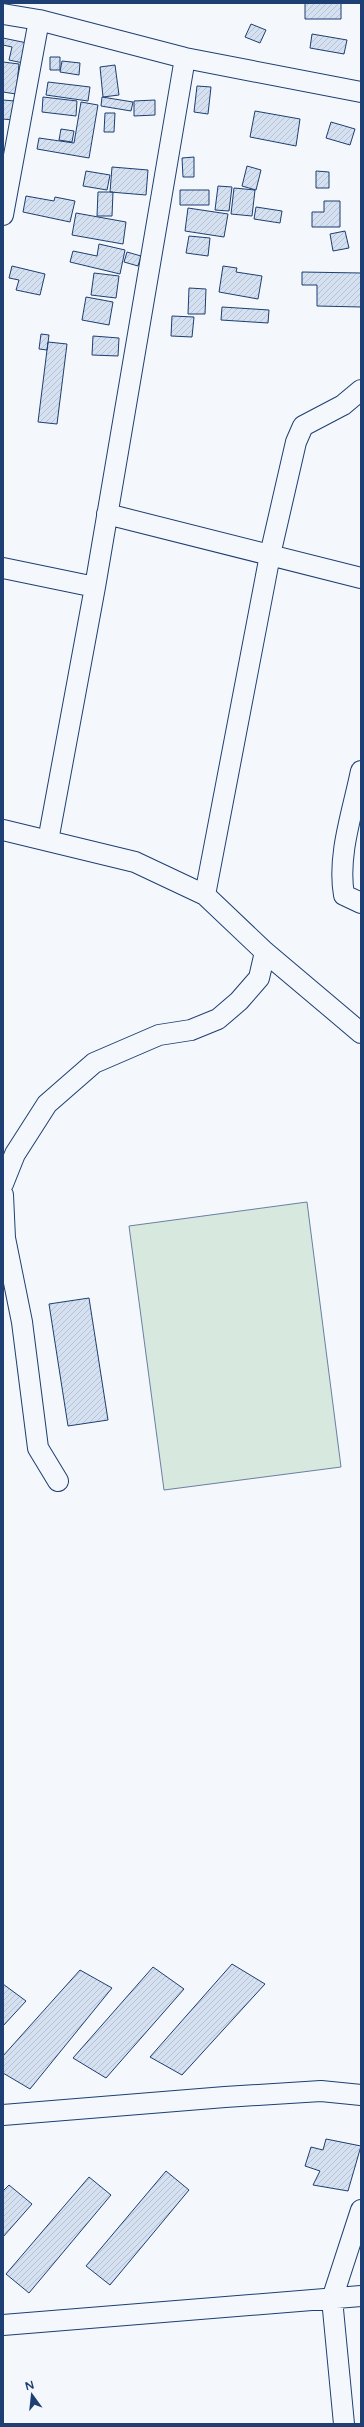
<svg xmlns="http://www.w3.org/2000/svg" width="364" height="2427" viewBox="0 0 364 2427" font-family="'Varela Round',sans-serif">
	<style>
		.garden { fill: #d7e8df; stroke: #687fa3 }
		.building { fill: url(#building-hatch); stroke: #1d3f73 }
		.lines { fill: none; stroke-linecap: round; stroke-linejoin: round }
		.minor-casing { stroke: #1d3f73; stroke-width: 22 }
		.minor { stroke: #f4f7fb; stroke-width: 20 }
	</style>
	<defs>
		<pattern id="building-hatch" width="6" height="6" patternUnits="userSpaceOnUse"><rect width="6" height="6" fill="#d5e0f0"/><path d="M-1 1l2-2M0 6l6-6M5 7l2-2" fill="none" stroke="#b6c1d1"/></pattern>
	</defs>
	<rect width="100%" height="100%" fill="#f4f7fb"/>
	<path class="garden" d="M307 1202 341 1467 164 1490 129 1226Z"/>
	<path class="building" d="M305 3H341V19H305Z
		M251 24 266 30 260 43 245 37Z
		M312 34 347 40 344 54 310 48Z
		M3 38 27 43 23 63 9 60 12 47 3 45Z
		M50 57H60V70H50Z
		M62 61 80 63 79 75 60 72Z
		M3 62 19 64 16 94 3 92Z
		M115 65 119 95 103 97 100 67Z
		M48 82 90 87 88 101 46 95Z
		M197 86 211 87 208 114 194 112Z
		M43 97 77 101 76 116 42 112Z
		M102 97 133 102 131 111 101 106Z
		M3 100 15 101 13 120 3 119Z
		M155 100V115L134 116V101Z
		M81 102 98 105 89 158 37 149 39 138 74 143Z
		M255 111 300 119 296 146 250 137Z
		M105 113H115L114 132H104Z
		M331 122 355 129 350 145 326 138Z
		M61 129 74 131 72 142 59 140Z
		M194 157V177H183L182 158Z
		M247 166 261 170 256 190 242 186Z
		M112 167 148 170 146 195 110 192Z
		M86 171 110 175 107 190 83 186Z
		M316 171 329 172V188H316Z
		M218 186 232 187 229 211 215 210Z
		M234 188 255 190 252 216 231 214Z
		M180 190H209V205H180Z
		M98 192H113L112 216H97Z
		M26 196 54 201 55 197 75 201 70 222 23 212Z
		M324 201H340V227H312V212H324Z
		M256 207 282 211 280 223 254 219Z
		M188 208 228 214 224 237 185 231Z
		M76 213 126 222 123 244 72 235Z
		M345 231 349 248 333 251 330 234Z
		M189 236 210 238 208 256 186 253Z
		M99 244 125 250 120 274 70 262 73 251 97 256Z
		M127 252 141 256 138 266 124 262Z
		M12 266 45 274 40 295 16 290 19 280 9 278Z
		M223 266 237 268 236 272 262 276 258 299 219 292Z
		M302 272 361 273V307L317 306V285H302Z
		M94 273 119 276 116 298 91 295Z
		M189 288 206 289 205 314H188Z
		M86 297 113 302 109 325 82 320Z
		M222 307 269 310 268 323 221 320Z
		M172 316 194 317 192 337 171 336Z
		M41 334 49 335 47 350 39 349Z
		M93 336 119 338 118 356 92 355Z
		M48 342 67 344 57 424 38 422Z
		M89 1298 108 1420 68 1426 49 1304Z
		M232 1964 265 1984 182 2075 150 2057Z
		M153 1967 184 1989 106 2078 73 2058Z
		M80 1970 112 1988 30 2089 3 2073V2056Z
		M3 1984 26 2001 3 2026Z
		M326 2139 361 2146 348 2191 313 2185 320 2171 305 2166 311 2147 323 2150Z
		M166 2171 189 2190 110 2285 86 2266Z
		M89 2177 111 2195 29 2293 6 2274Z
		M9 2185 32 2204 3 2237V2191Z"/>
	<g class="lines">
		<g class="minor-casing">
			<path id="minor" d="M3 14 39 20 185 58 361 92
				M3 215 39 20
				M107 514 361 578
				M3 568 95 587
				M361 771C353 811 337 855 344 895L361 903
				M3 830 135 862 205 895 265 952 361 1033
				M48 841 95 587 185 58
				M205 895 270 555 296 442 303 426 343 405 361 390
				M3 1184 15 1154 47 1104 94 1063 159 1035 191 1030 218 1019 239 1001 259 978 265 952
				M3 1195 5 1238 22 1322 38 1448 58 1481
				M3 2115 225 2097 321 2091 361 2095
				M3 2325 361 2296
				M344 2424 332 2299 361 2210"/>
		</g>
		<use href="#minor" class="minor"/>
	</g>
	<rect width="364" height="2427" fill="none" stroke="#1d3f73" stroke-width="8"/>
	<g transform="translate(32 2395) rotate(345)" stroke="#f4f7fb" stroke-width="3" paint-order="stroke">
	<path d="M0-3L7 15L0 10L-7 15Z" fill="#1d3f73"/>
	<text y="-6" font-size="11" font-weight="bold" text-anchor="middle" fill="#1d3f73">N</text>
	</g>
</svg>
